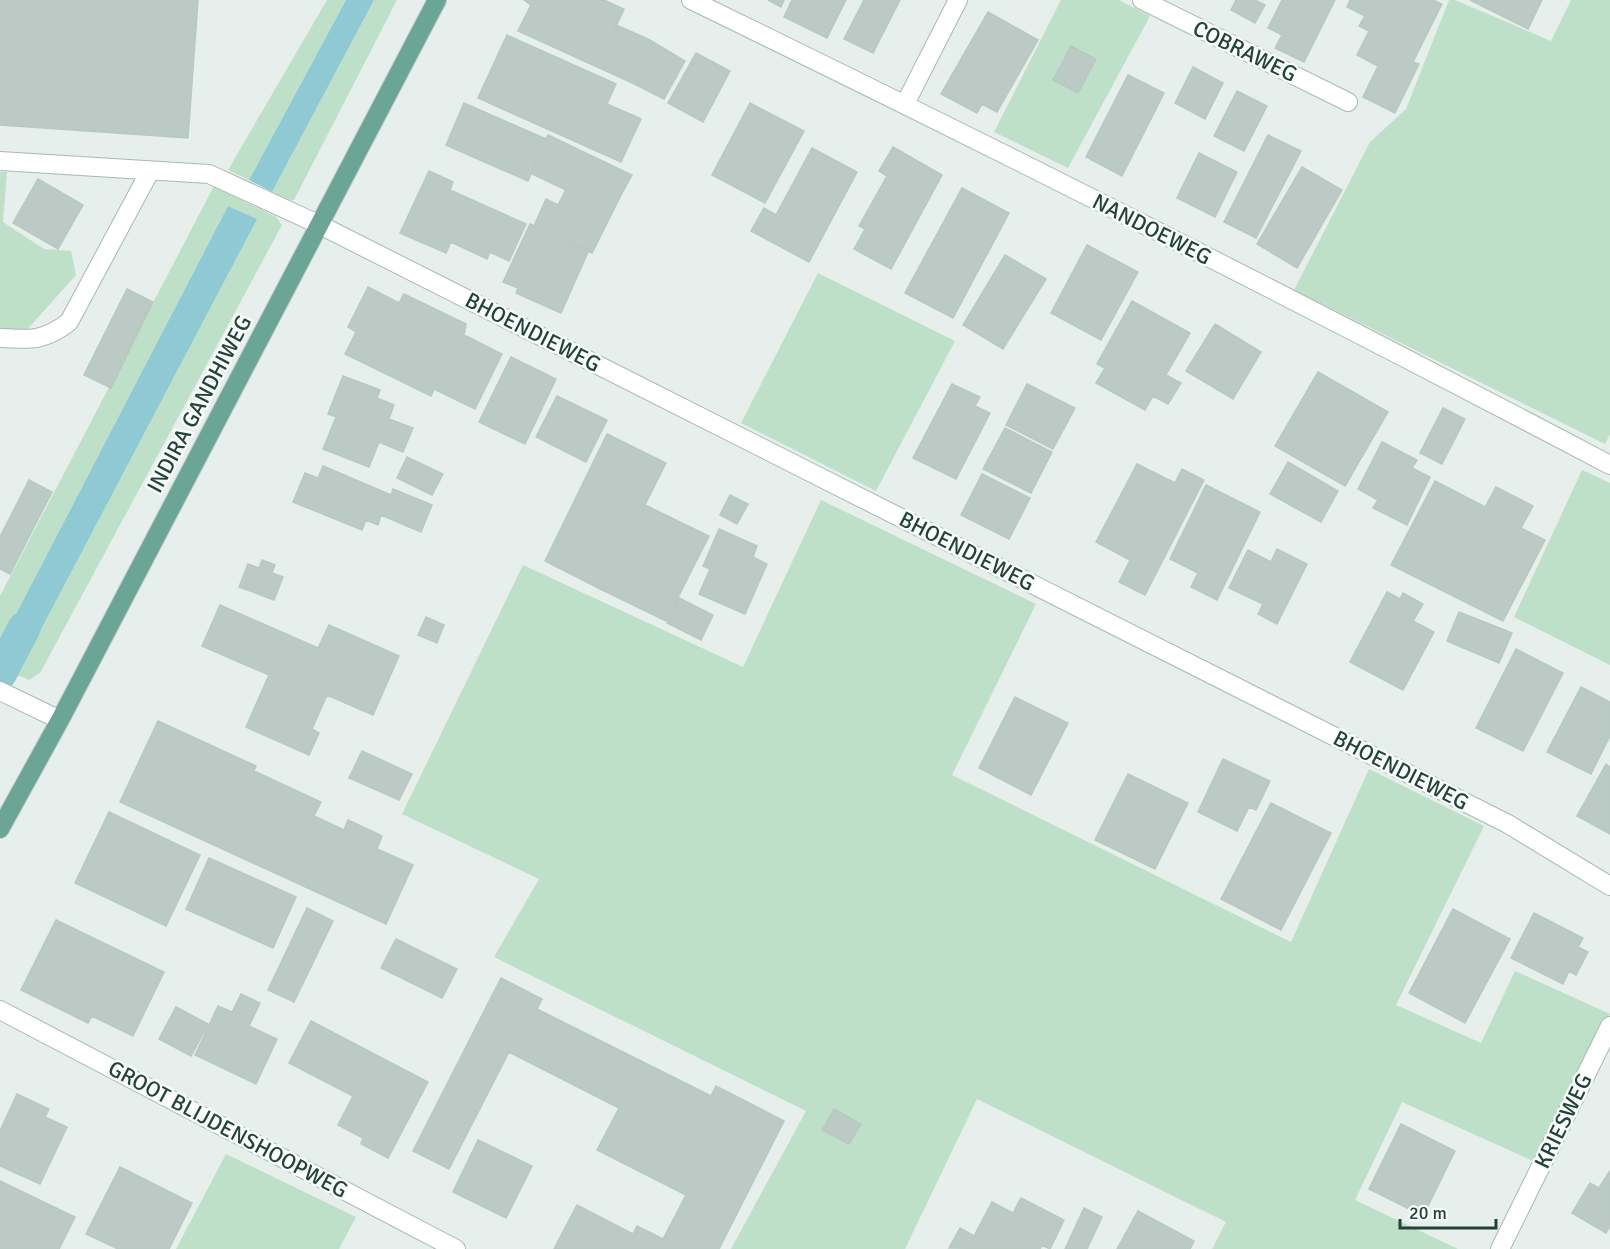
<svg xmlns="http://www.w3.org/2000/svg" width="1610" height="1249" viewBox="0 0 1610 1249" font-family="Signika,sans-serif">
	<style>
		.green { fill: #bfe0c8 }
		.water { fill: #8ec9d4 }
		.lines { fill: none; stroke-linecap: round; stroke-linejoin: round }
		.canal { stroke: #8ec9d4; stroke-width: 33 }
		.building { fill: #bbcac4; stroke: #b8c9c2; stroke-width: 1.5 }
		.lane-casing { stroke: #a8b8b2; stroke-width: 20 }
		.street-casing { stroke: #a8b8b2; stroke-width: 20 }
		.primary-casing { stroke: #c2cac8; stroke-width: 20 }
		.lane { stroke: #fff; stroke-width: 18 }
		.street { stroke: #fff; stroke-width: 18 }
		.primary { stroke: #6aa596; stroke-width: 18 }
		.labels { text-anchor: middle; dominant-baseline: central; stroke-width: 5; stroke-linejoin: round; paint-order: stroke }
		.street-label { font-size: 22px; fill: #24423a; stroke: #f7fbf9 }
	</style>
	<rect width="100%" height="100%" fill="#e6efeb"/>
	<path class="green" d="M327 0H346L249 180 228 170Z
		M374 0H397L294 200 287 201 272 192Z
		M1061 0H1119L1150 16 1068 168 994 132Z
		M1449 0H1455L1551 41 1571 0H1610V434L1605 444 1294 290 1370 142 1406 109Z
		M0 172H7L3 222 44 249 71 251 76 275 25 332 0 330Z
		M214 186 276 217 282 225 40 673 29 680 17 675 256 219 228 206 0 645V596Z
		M818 273 955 341 876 491 741 423Z
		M1582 470 1610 483V665L1514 617Z
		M821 500 1036 604 952 775 1291 942 1369 769 1484 826 1396 1005 1481 1043 1515 971 1610 1014 1533 1161 1402 1102 1355 1200 1458 1249H1212L1226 1222 977 1099 905 1249H731L806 1111 494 957 539 879 402 814 523 565 743 667Z
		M226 1154 356 1217 339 1249H176Z"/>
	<path class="water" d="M346 0H374L272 192 249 180Z
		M228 206 257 219 17 675 0 667V645Z"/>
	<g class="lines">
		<path class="canal" d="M0 674 24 628"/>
	</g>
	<path class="building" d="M0 0H198L188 138 0 125Z
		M524 0H604L624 9 597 67 518 31 531 5Z
		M768 0H784L781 7Z
		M792 0H846L827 38 784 17Z
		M864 0H900L873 53 844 39Z
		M1236 0H1255L1265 5 1255 23 1231 10Z
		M1282 0H1335L1304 62 1275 48 1282 35 1268 28Z
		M1350 0H1433L1442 4 1413 62 1419 64 1395 113 1363 97 1378 66 1357 55 1369 31 1359 26 1365 16 1347 7Z
		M1470 0H1542L1528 29Z
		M988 12 1038 40 997 112 982 104 977 113 941 94Z
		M616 25 648 39 628 81 597 67Z
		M507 35 616 84 607 104 641 119 621 162 478 98Z
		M648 39 685 61 664 99 628 81Z
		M1071 46 1096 59 1078 93 1053 80Z
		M696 53 730 71 703 122 668 103Z
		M1193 67 1223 83 1205 119 1175 103Z
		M1128 75 1164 93 1122 176 1086 157Z
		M1237 91 1267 106 1244 151 1214 136Z
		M464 103 546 139 528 181 446 145Z
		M750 103 804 131 765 203 712 175Z
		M548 135 632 175 623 191 598 180 594 189 572 178 566 190 530 173Z
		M1268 135 1301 151 1256 238 1224 222Z
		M893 147 942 175 891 269 854 249 865 229 859 226 887 176 879 171Z
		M812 148 857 172 809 262 751 231 764 208 776 215Z
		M1199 153 1237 172 1215 217 1177 198Z
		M1302 167 1342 190 1297 268 1257 244Z
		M429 171 453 182 450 190 526 224 509 261 490 252 487 259 451 242 446 253 400 233Z
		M572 178 594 189 598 180 623 191 592 253 534 226 546 199 558 205Z
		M38 179 83 205 58 249 13 223Z
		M962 188 1009 213 953 318 905 293Z
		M530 224 589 250 561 313 516 293 518 288 503 282Z
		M1087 245 1138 272 1101 340 1051 313Z
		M1005 255 1046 279 1003 349 963 325Z
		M368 287 399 303 404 294 466 324 464 335 502 354 475 409 434 389 431 396 345 354 356 332 348 327Z
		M127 289 153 302 111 388 84 375Z
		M1132 301 1190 333 1166 375 1181 383 1168 404 1153 396 1145 410 1096 383 1105 368 1097 364Z
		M1215 324 1261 352 1233 399 1186 371Z
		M511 357 556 379 525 444 479 422Z
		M1318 372 1388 412 1345 486 1275 446Z
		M343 376 380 390 377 398 394 405 389 419 413 428 403 452 379 442 369 467 323 449 336 417 328 414Z
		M952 384 980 397 975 406 990 413 956 479 913 458Z
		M1027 384 1075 408 1053 449 1006 425Z
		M557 396 607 420 586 462 536 437Z
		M1443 408 1465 419 1442 464 1420 453Z
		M1005 428 1052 452 1031 493 983 469Z
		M607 434 666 463 602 590 545 561Z
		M1382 442 1417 460 1412 468 1430 477 1407 525 1373 508 1378 500 1358 489Z
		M407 457 443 474 432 495 397 478Z
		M1288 462 1338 491 1321 522 1270 494Z
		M1137 464 1175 483 1182 469 1204 480 1145 595 1119 582 1130 560 1096 542Z
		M323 466 391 495 393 489 432 505 421 532 381 515 378 525 366 520 362 530 293 502 305 473 318 478Z
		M982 474 1030 498 1009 539 961 515Z
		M29 480 52 492 10 574 0 569V537Z
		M1435 481 1485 507 1496 487 1533 506 1521 528 1545 540 1503 621 1391 565Z
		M1206 485 1260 512 1217 600 1191 587 1198 573 1170 559Z
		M730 495 748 504 737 524 720 515Z
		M645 505 709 536 666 621 602 590Z
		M719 529 757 546 753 557 767 564 745 614 699 594 710 569 703 566Z
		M1277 549 1307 564 1277 624 1258 614 1263 604 1229 588 1248 550 1271 562Z
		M262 560 275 565 272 573 283 577 274 600 239 587 248 564 259 568Z
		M1387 592 1400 599 1403 593 1423 604 1413 621 1434 632 1403 690 1350 662Z
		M679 598 713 615 701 640 667 623Z
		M220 605 318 648 329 625 399 656 373 715 327 695 312 729 319 733 309 755 246 727 269 675 202 646Z
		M1459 612 1512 633 1499 663 1447 641Z
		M426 617 444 625 437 643 418 635Z
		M1516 649 1563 673 1523 751 1476 728Z
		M1581 687 1610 702V736L1591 774 1547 752Z
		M1015 697 1068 723 1031 795 979 768Z
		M158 721 256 766 254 771 321 802 314 816 344 830 348 820 382 836 377 849 413 865 386 924 120 802Z
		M362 751 412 774 399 800 349 778Z
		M1223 759 1270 781 1256 810 1249 807 1237 831 1198 812Z
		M1606 764 1610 767V834L1577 816Z
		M1128 774 1188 803 1155 869 1095 840Z
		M1271 803 1331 833 1281 930 1221 899Z
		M109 812 200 855 166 926 75 883Z
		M209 858 296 897 273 948 186 909Z
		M307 908 333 921 294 1002 268 990Z
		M1453 909 1510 939 1465 1023 1409 993Z
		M1534 913 1583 938 1578 947 1588 952 1576 975 1569 971 1563 984 1511 958Z
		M56 920 164 972 133 1036 92 1016 88 1023 21 990Z
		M396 939 457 969 442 998 381 968Z
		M501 978 542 999 537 1009 711 1096 716 1086 784 1121 719 1249H554L577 1205 633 1234 637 1226 663 1239 686 1195 597 1150 619 1108 509 1052 449 1169 413 1151Z
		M241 994 260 1003 249 1026 277 1039 256 1084 195 1055 218 1006 232 1012Z
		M176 1007 208 1024 191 1056 159 1039Z
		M311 1021 428 1082 388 1158 361 1144 363 1138 338 1125 353 1096 289 1063Z
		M17 1094 49 1109 45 1117 67 1127 40 1184 0 1166V1131Z
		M834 1109 861 1124 849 1144 822 1130Z
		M1401 1124 1455 1151 1423 1216 1369 1189Z
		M478 1140 532 1166 506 1218 453 1192Z
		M120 1167 192 1203 169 1249H118L86 1234Z
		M1609 1172 1610 1226 1606 1233 1572 1213 1590 1183 1599 1188Z
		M0 1181 75 1217 59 1249H0Z
		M1021 1198 1064 1220 1050 1249 1042 1245 1040 1249 949 1248 960 1228 974 1236 992 1202 1013 1213Z
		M1084 1208 1102 1217 1087 1249H1065Z
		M1138 1211 1194 1241 1190 1249H1117Z"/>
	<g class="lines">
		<g class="lane-casing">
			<path id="lane" d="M1142 0 1348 102
				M905 104 958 0
				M0 161 209 174 320 225
				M0 338C31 340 44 341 69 322L150 171"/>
		</g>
		<g class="street-casing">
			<path id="street" d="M691 0C1000 150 1306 305 1610 465
				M320 225 1508 824 1610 886
				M0 691 60 720
				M0 1010 456 1249
				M1500 1249 1610 1026"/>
		</g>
		<g class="primary-casing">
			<path id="primary" d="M0 829 60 720 437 0"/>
		</g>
		<use href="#lane" class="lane"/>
		<use href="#street" class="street"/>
		<use href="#primary" class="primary"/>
	</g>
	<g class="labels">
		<g class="street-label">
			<text transform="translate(1245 51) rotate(26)">COBRAWEG</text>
			<text transform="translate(1152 229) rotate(27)">NANDOEWEG</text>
			<text transform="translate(533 332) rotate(27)">BHOENDIEWEG</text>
			<text transform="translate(199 404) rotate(-62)">INDIRA GANDHIWEG</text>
			<text transform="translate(967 551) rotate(27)">BHOENDIEWEG</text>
			<text transform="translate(1401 770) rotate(27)">BHOENDIEWEG</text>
			<text transform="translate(1563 1121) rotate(-64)">KRIESWEG</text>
			<text transform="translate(228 1129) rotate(28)">GROOT BLIJDENSHOOPWEG</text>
		</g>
	</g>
	<path d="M1400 1219v9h96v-9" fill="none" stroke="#24423a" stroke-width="3"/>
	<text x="1409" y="1219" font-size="18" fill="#24423a" stroke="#f7fbf9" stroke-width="4.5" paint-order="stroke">20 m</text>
</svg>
